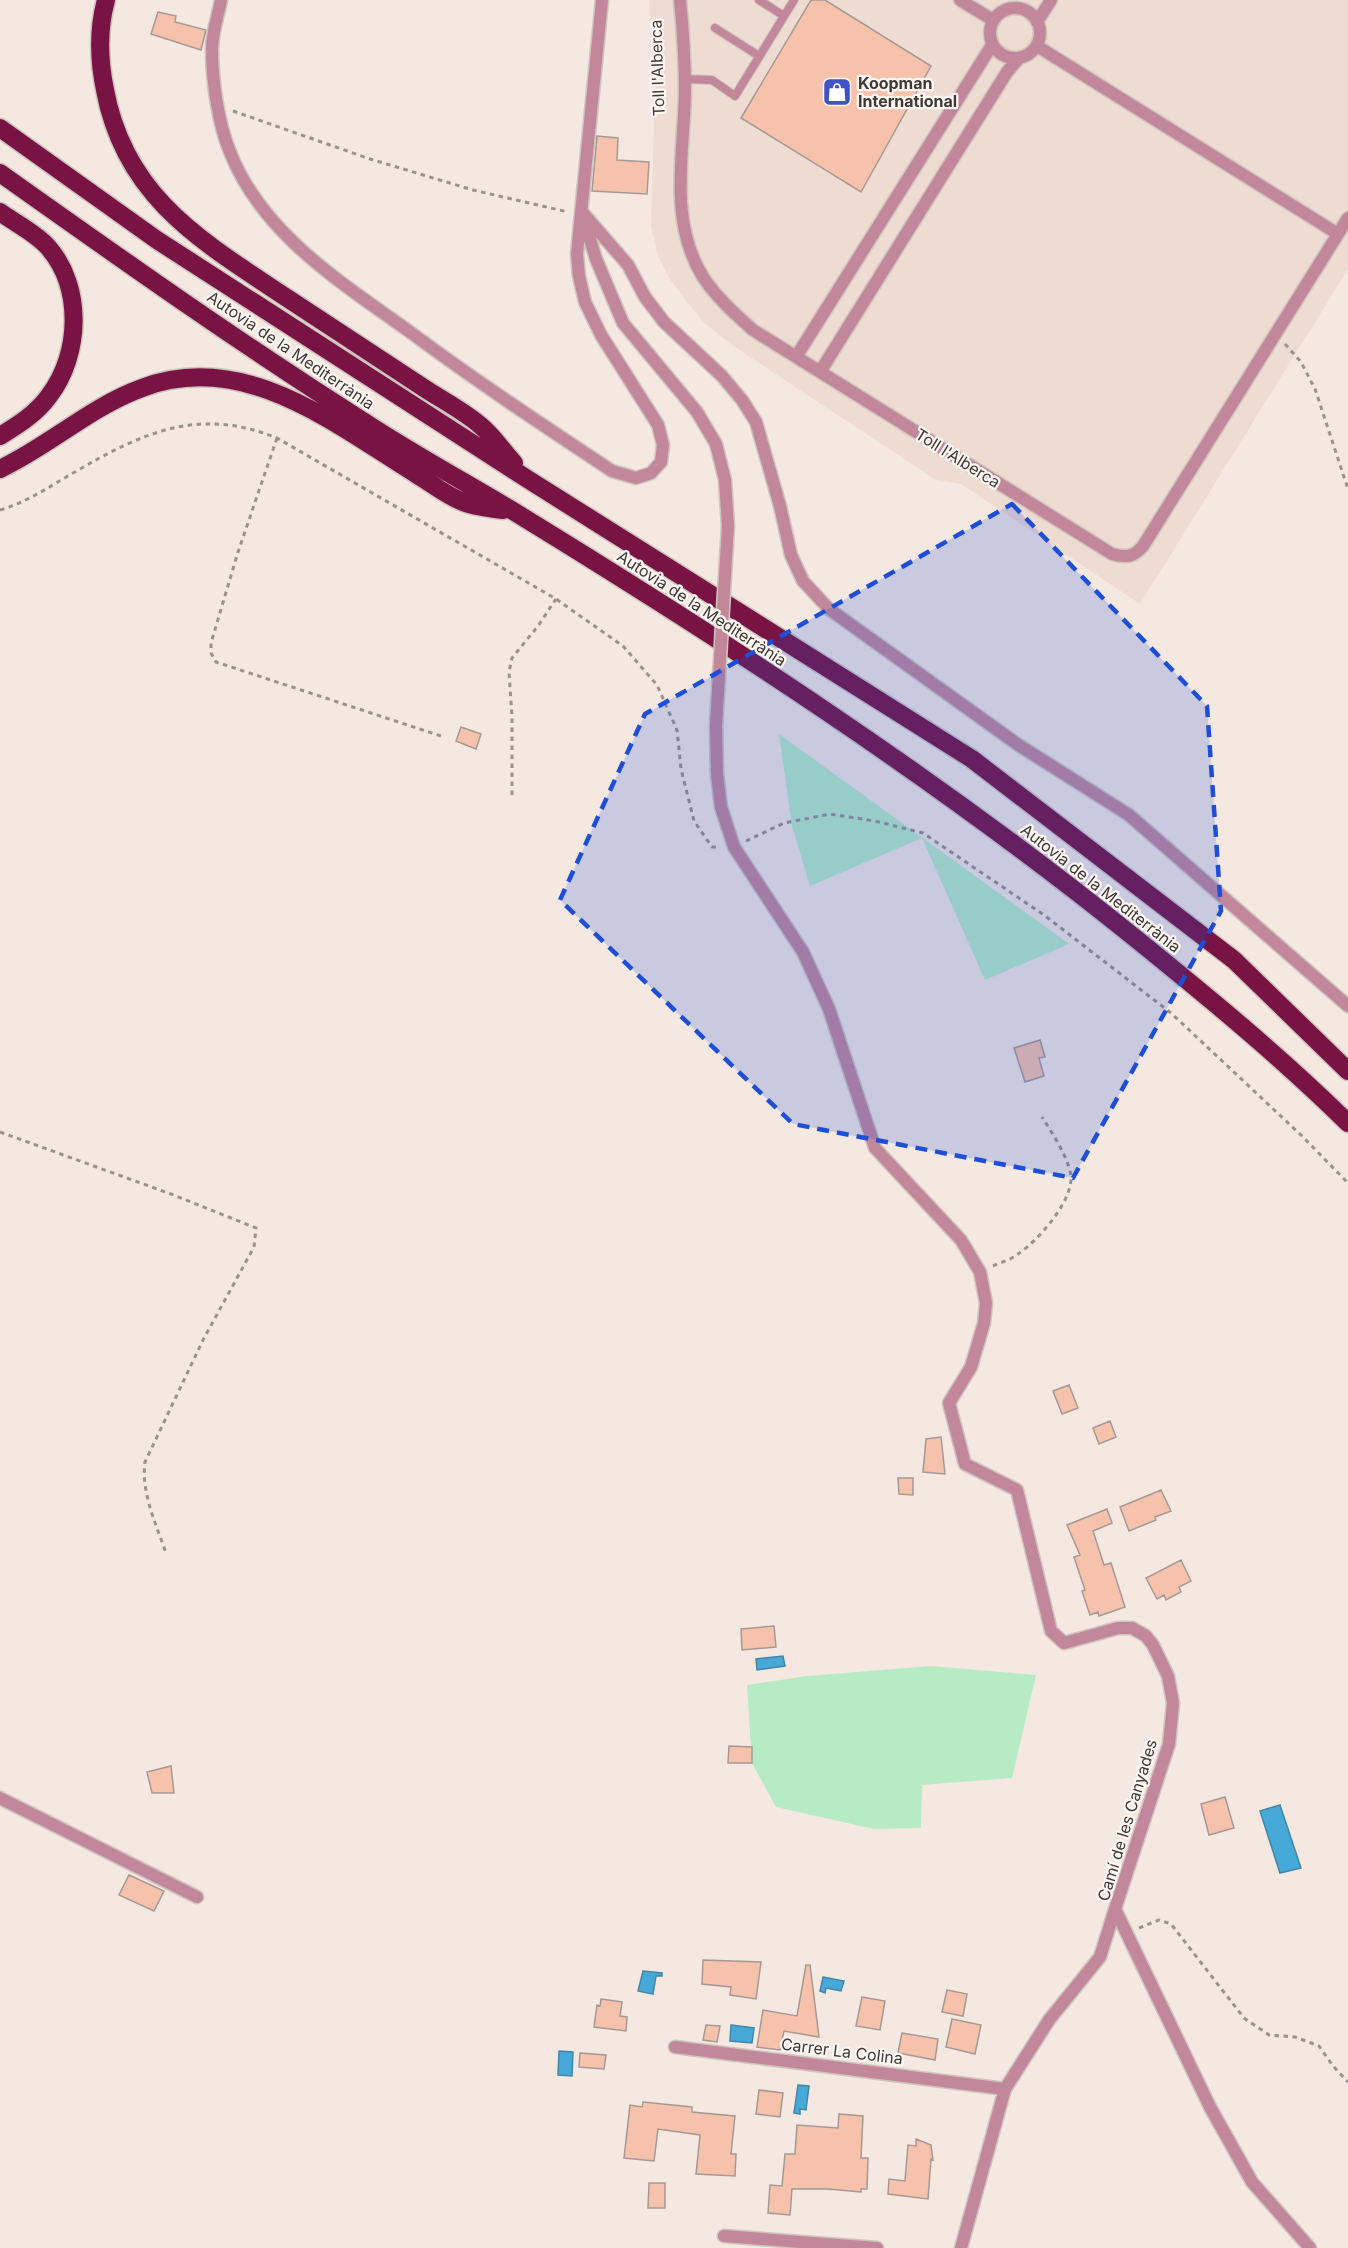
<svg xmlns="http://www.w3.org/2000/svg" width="1348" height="2248" viewBox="0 0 1348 2248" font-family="Inter,sans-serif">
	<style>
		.built { fill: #eedbd1 }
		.green { fill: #b6ebc6 }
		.water { fill: #46a9d8; stroke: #4387a7; stroke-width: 1.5 }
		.building { fill: #f7c2ac; stroke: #a69995; stroke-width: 1.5 }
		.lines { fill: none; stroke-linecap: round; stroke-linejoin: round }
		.service-casing { stroke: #cfc5bf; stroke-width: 10 }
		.minor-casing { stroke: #cfc5bf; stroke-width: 15 }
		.motorway-casing { stroke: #cfc5bf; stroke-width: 21 }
		.path { stroke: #9a928d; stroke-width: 3; stroke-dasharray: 4.5 4.5; stroke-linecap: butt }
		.service { stroke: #c3879b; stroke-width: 8 }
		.minor { stroke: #c3879b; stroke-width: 12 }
		.motorway { stroke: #781343; stroke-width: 18 }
		.minor-bridge-casing { stroke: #cfc5bf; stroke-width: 15; stroke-linecap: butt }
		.minor-bridge { stroke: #c3879b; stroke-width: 12 }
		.marked { fill: #1d4ed8; fill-opacity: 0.2; stroke: #1d4ed8; stroke-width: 4.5; stroke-dasharray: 12 8; stroke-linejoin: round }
		.labels { text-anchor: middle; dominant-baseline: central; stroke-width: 4.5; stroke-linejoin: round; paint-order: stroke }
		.street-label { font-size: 16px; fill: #3d3936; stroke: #fef6f2 }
		.poi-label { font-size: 16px; font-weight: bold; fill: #3d3936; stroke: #fef6f2; text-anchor: start }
	</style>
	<rect width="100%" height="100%" fill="#f4e8e1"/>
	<path class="built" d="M649 0H1348V269L1140 604 961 484 934 479 732 345 703 322 671 281 658 256 651 227 655 92Z"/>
	<path class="green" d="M779 734 1069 944 985 980 922 838 810 886 792 826Z
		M931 1666 1036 1675 1012 1778 922 1785 921 1828 874 1829 776 1807 752 1763 747 1685 807 1676Z"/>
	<path class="water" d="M783 1656 785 1666 757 1670 756 1659Z
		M1280 1805 1301 1868 1280 1873 1260 1811Z
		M643 1971 662 1973V1976H656L653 1994 638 1991Z
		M823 1977 844 1981 841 1991 826 1988 825 1993 820 1991Z
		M731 2025 754 2028 752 2043 730 2041Z
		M559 2051 573 2052 572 2076 558 2075Z
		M798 2085 809 2086 806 2110 800 2109V2114L794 2113Z"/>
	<path class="building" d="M811 0H825L931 66 861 192 741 118Z
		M158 12 176 16 175 22 206 30 201 50 151 34Z
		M597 136 618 138 617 160 649 162 647 194 592 191Z
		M461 727 481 734 476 749 456 741Z
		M1040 1040 1045 1057 1039 1058 1044 1076 1025 1082 1014 1048Z
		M1069 1385 1078 1408 1062 1414 1053 1391Z
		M1110 1421 1116 1437 1099 1444 1093 1428Z
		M941 1437 945 1474 923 1472 926 1439Z
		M898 1478H913V1495L899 1494Z
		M1161 1490 1171 1511 1155 1517 1156 1520 1129 1531 1120 1507Z
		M1107 1509 1112 1523 1093 1531 1104 1565 1111 1563 1125 1607 1099 1616 1098 1612 1090 1615 1082 1591 1085 1590 1074 1557 1080 1555 1067 1525Z
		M1181 1560 1191 1581 1179 1587 1181 1592 1166 1600 1164 1595 1157 1599 1146 1578Z
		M774 1626 776 1647 742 1650 741 1629Z
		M729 1746 752 1747V1763H728Z
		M171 1766 174 1793H152L147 1772Z
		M1225 1797 1234 1828 1209 1835 1201 1804Z
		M129 1875 164 1891 154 1911 119 1895Z
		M703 1960 761 1962 756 1999 730 1995 731 1987 702 1984Z
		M806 1965H810L819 2037 784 2031 780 2050 757 2047 763 2010 797 2016Z
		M947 1990 967 1994 963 2016 942 2012Z
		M862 1997 885 2001 880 2030 856 2026Z
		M601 1999 622 2002 620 2016 627 2017 626 2031 594 2027 597 2005 600 2006Z
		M952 2019 981 2025 975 2054 946 2047Z
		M706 2025 720 2026 717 2042 703 2040Z
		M902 2033 938 2039 935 2060 898 2053Z
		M580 2053 606 2055 604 2069 579 2067Z
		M759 2090 783 2093 780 2117 756 2114Z
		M643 2102 692 2107V2112L735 2116 731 2154H736L735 2176 696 2174 700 2135 658 2129 654 2161 624 2158 630 2105 642 2107Z
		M839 2114 863 2116 861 2158H868L867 2189H861V2192L828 2189H792L790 2215 768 2213 770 2185 782 2186 785 2154H795L797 2125 838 2128Z
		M916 2139 931 2145 933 2160 931 2159 928 2199 888 2194 889 2179 905 2181 908 2145 916 2146Z
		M649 2183H665V2208H648Z"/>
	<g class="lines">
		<g class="service-casing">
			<path id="service" d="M759 0 784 16
				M715 28 759 56
				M684 79 712 80 735 96 794 0"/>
		</g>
		<g class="minor-casing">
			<path id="minor" d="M221 0C218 16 212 33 212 49 212 80 218 123 230 152 262 234 342 283 410 332 476 381 544 426 612 471L636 478 651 473 661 462 663 445 658 425 601 335 585 302 579 276 577 254 602 0
				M680 0C683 30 685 61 685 92 684 154 668 220 703 277 717 298 735 314 753 330L1112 554C1126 558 1134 557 1143 546L1348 218
				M960 0 993 20
				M990 33a25 25 0 1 1 50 0a25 25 0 1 1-50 0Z
				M1037 22 1051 0
				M1037 46 1338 234
				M582 212 628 265 645 297 664 322 722 376 742 400 756 422 780 506 791 555 803 581 829 609 1017 744 1129 815 1348 1006
				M584 219 596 259 623 323 697 412 716 444 725 480 728 526
				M796 357 992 45
				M820 372 1007 72 1019 58
				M716 725 717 774 721 807 734 847 803 952 829 1009 875 1148 961 1240 980 1272 986 1303 984 1323 971 1367 949 1403 965 1464 1017 1490 1051 1631 1064 1643 1118 1628H1132L1146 1636 1153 1645 1168 1676 1173 1703 1169 1744 1115 1909 1210 2107 1252 2182 1310 2248
				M0 1798 197 1897
				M675 2047 1005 2089
				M724 2236 877 2248
				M961 2248 1005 2089 1049 2020 1100 1957 1115 1909"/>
		</g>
		<g class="motorway-casing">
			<path id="motorway" d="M106 0C98 29 99 61 105 90 125 198 203 242 287 298 333 328 378 358 424 388 442 400 464 411 481 426 493 436 503 451 514 463
				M0 128 157 240 529 480 972 759 1234 960 1348 1071
				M0 173C124 261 248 349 377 430 421 458 468 484 513 511 727 642 939 780 1135 938 1208 997 1281 1057 1348 1123
				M0 212C15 223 36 233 48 247 83 287 81 354 49 396 36 414 18 425 0 436
				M0 469C49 446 90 407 142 388 243 349 335 424 416 474 431 483 447 496 463 502 474 507 490 508 503 510"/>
		</g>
		<path class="path" d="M233 111 370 159 473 190 568 212
			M1285 344 1301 362 1315 389 1348 489
			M277 438 238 552 211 643V653L216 662 444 737
			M0 510C27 502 49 487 73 473 142 433 198 406 277 438L556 599 623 646 657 685 677 730 681 769 694 821 712 847H720
			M512 795V717L509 672 512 658 538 626 556 599
			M746 841 784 823 830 814 875 821 923 833 1044 915 1171 1013 1302 1136 1348 1183
			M0 1132 171 1194 256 1228 254 1247 203 1340 145 1462C141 1493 156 1524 166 1553
			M993 1266C1001 1262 1011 1260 1018 1254 1038 1241 1078 1196 1070 1171 1065 1152 1052 1133 1042 1117
			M1139 1928 1159 1920 1171 1924 1244 2018 1269 2035 1295 2037 1319 2046 1333 2066 1348 2082"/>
		<use href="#service" class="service"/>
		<use href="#minor" class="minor"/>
		<use href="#motorway" class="motorway"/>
		<g class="minor-bridge-casing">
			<path id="minor-bridge" d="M716 725 728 526"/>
		</g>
		<use href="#minor-bridge" class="minor-bridge"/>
	</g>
	<path class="marked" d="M1012 504 1207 706 1221 911 1073 1178 793 1124 560 900 645 714Z"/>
	<defs>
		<g id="shop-square" transform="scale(1.5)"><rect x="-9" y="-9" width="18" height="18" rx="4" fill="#3d53c6" stroke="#fef6f2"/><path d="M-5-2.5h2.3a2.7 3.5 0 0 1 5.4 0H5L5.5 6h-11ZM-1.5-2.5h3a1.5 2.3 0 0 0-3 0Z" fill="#fff"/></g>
	</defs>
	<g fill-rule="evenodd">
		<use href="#shop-square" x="837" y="92"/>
	</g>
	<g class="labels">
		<g class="street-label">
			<text transform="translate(657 68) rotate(-92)">Toll l'Alberca</text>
			<text transform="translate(291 350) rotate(34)">Autovia de la Mediterrània</text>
			<text transform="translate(958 458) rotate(32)">Toll l'Alberca</text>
			<text transform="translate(702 608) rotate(33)">Autovia de la Mediterrània</text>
			<text transform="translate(1101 888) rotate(38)">Autovia de la Mediterrània</text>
			<text transform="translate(1127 1820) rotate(-73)">Camí de les Canyades</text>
			<text transform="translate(842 2051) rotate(7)">Carrer La Colina</text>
		</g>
		<g class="poi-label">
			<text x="858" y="83">Koopman<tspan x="858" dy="18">International</tspan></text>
		</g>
	</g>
</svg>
